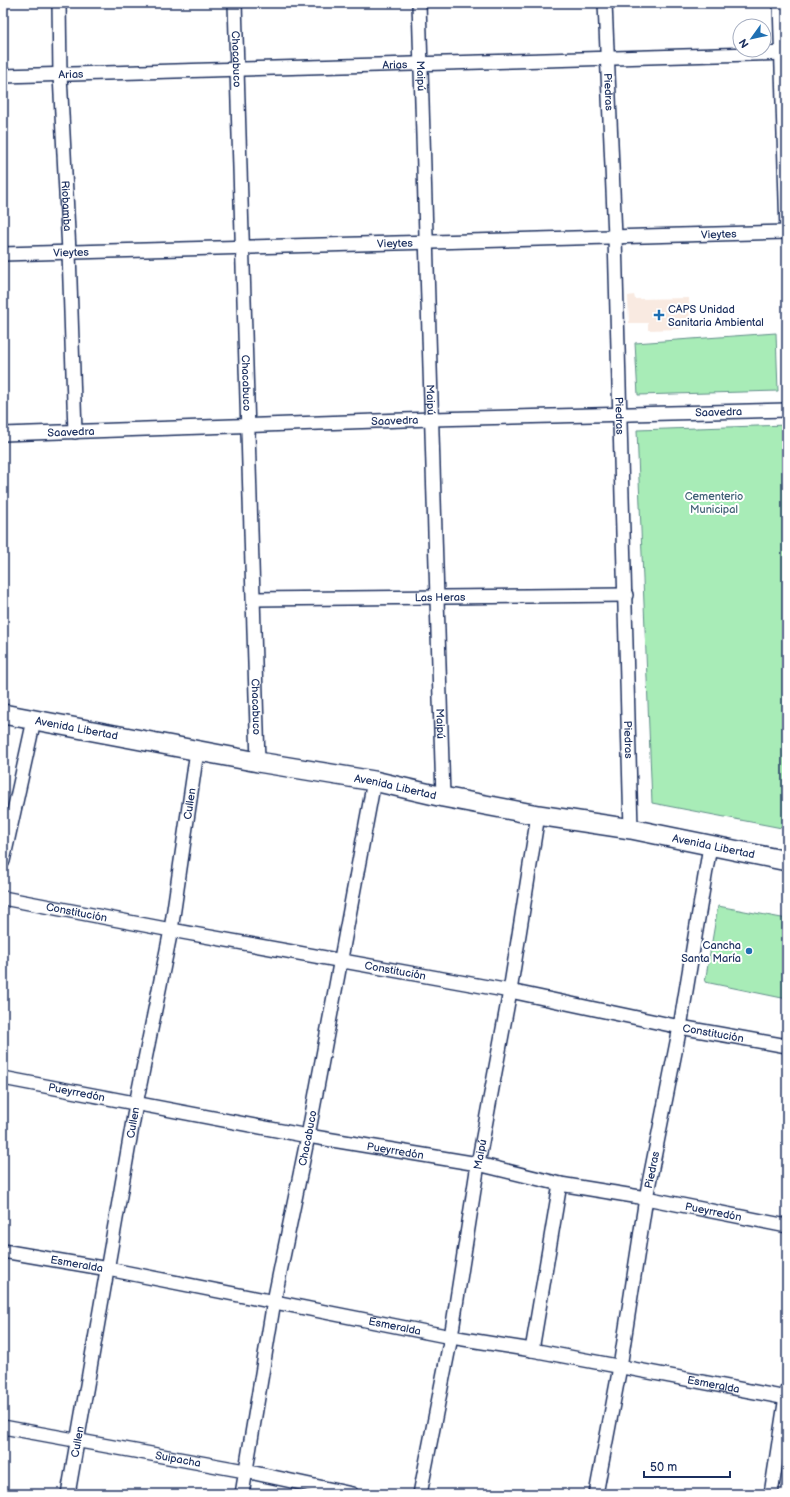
<svg xmlns="http://www.w3.org/2000/svg" width="790" height="1497" viewBox="0 0 790 1497" font-family="'Balsamiq Sans',sans-serif">
	<style>
		.built { fill: #f9eae1 }
		.green { fill: #a8ecb7; stroke: #628e8a }
		.lines { fill: none; stroke-linecap: round; stroke-linejoin: round }
		.street-casing { stroke: #1b2f5e; stroke-width: 16 }
		.secondary-casing { stroke: #1b2f5e; stroke-width: 22 }
		.street { stroke: #fff; stroke-width: 13 }
		.secondary { stroke: #fff; stroke-width: 19 }
		.poi-dot { fill: #1f6fb2; stroke: #fff; stroke-width: 1.5 }
		.labels { text-anchor: middle; dominant-baseline: central; stroke-width: 4; stroke-linejoin: round; paint-order: stroke }
		.street-label { font-size: 11px; fill: #1b2f5e; stroke: #fff }
		.poi-label { font-size: 11px; fill: #1b2f5e; stroke: #fff; text-anchor: start }
		.park-label { font-size: 11px; fill: #3e5e74; stroke: #fff }
	</style>
	<rect width="100%" height="100%" fill="#fff"/>
	<filter id="ink" filterUnits="userSpaceOnUse"><feTurbulence type="fractalNoise" baseFrequency=".025" numOctaves="2"/><feDisplacementMap in="SourceGraphic" scale="8" xChannelSelector="R" yChannelSelector="G"/><feConvolveMatrix kernelMatrix="1 2 1 2 8 2 1 2 1" color-interpolation-filters="sRGB"/></filter>
	<g filter="url(#ink)">
		<path class="built" d="M634 295 635 299 689 298 690 321 680 322V329L648 330V323H629L628 296Z"/>
		<path class="green" d="M776 333 778 391 638 395 635 343Z
			M787 425V829L652 803 637 430Z
			M718 906 787 919V999L705 982Z"/>
		<g class="lines">
			<g class="street-casing">
				<g id="street">
					<path id="s1" d="M59 3 60 75 69 252 75 432"/>
					<path id="s2" d="M235 3 258 762"/>
					<path id="s3" d="M419 3 443 797"/>
					<path id="s4" d="M605 3 615 237 631 829"/>
					<path d="M780 3 787 233"/>
					<path id="s5" d="M3 76 787 53"/>
					<path id="s6" d="M3 254 787 232"/>
					<path id="s7" d="M3 434 432 419 787 410"/>
					<path id="s8" d="M254 599 626 595"/>
					<path d="M3 861 34 720"/>
					<path id="s9" d="M3 898 171 930 510 991 680 1027 787 1046"/>
					<path id="s10" d="M3 1078 308 1136 478 1164 560 1184 646 1198 787 1226"/>
					<path id="s11" d="M3 1251 108 1269 451 1337 532 1350 787 1398"/>
					<path d="M532 1350 560 1184"/>
					<path id="s12" d="M3 1427 245 1471 352 1494"/>
					<path id="s13" d="M68 1494 136 1104 171 930 197 751"/>
					<path id="s14" d="M242 1494 274 1301 308 1136 374 781"/>
					<path id="s15" d="M420 1494 451 1337 478 1164 510 991 538 815"/>
					<path id="s16" d="M596 1494 620 1367 646 1198 680 1027 710 846"/>
					<path d="M771 1494 787 1390"/>
				</g>
			</g>
			<g class="secondary-casing">
				<g id="secondary">
					<path id="s17" d="M3 714 258 762 374 781 443 797 538 815 631 829 787 861"/>
				</g>
			</g>
			<use href="#street" class="street"/>
			<use href="#secondary" class="secondary"/>
		</g>
	</g>
	<g class="poi-dot">
		<path d="M657 309h4v4h4v4h-4v4h-4v-4h-4v-4h4z"/>
		<circle cx="749" cy="951" r="4"/>
	</g>
	<g class="labels">
		<g class="street-label">
			<text stroke="none"><textPath href="#s2" startOffset="56">Chacabuco</textPath></text>
			<text stroke="none"><textPath href="#s5" startOffset="392">Arias</textPath></text>
			<text stroke="none"><textPath href="#s5" startOffset="68">Arias</textPath></text>
			<text stroke="none"><textPath href="#s3" startOffset="73">Maipú</textPath></text>
			<text stroke="none"><textPath href="#s4" startOffset="89">Piedras</textPath></text>
			<text stroke="none"><textPath href="#s1" startOffset="203">Riobamba</textPath></text>
			<text stroke="none"><textPath href="#s6" startOffset="716">Vieytes</textPath></text>
			<text stroke="none"><textPath href="#s6" startOffset="392">Vieytes</textPath></text>
			<text stroke="none"><textPath href="#s6" startOffset="68">Vieytes</textPath></text>
			<text stroke="none"><textPath href="#s2" startOffset="380">Chacabuco</textPath></text>
			<text stroke="none"><textPath href="#s3" startOffset="397">Maipú</textPath></text>
			<text stroke="none"><textPath href="#s7" startOffset="716">Saavedra</textPath></text>
			<text stroke="none"><textPath href="#s4" startOffset="413">Piedras</textPath></text>
			<text stroke="none"><textPath href="#s7" startOffset="392">Saavedra</textPath></text>
			<text stroke="none"><textPath href="#s7" startOffset="68">Saavedra</textPath></text>
			<text stroke="none"><textPath href="#s8" startOffset="186">Las Heras</textPath></text>
			<text stroke="none"><textPath href="#s2" startOffset="704">Chacabuco</textPath></text>
			<text stroke="none"><textPath href="#s3" startOffset="721">Maipú</textPath></text>
			<text stroke="none"><textPath href="#s17" startOffset="75">Avenida Libertad</textPath></text>
			<text stroke="none"><textPath href="#s4" startOffset="737">Piedras</textPath></text>
			<text stroke="none"><textPath href="#s17" startOffset="399">Avenida Libertad</textPath></text>
			<text stroke="none"><textPath href="#s13" startOffset="701">Cullen</textPath></text>
			<text stroke="none"><textPath href="#s17" startOffset="723">Avenida Libertad</textPath></text>
			<text stroke="none"><textPath href="#s9" startOffset="75">Constitución</textPath></text>
			<text stroke="none"><textPath href="#s9" startOffset="399">Constitución</textPath></text>
			<text stroke="none"><textPath href="#s9" startOffset="723">Constitución</textPath></text>
			<text stroke="none"><textPath href="#s10" startOffset="75">Pueyrredón</textPath></text>
			<text stroke="none"><textPath href="#s13" startOffset="377">Cullen</textPath></text>
			<text stroke="none"><textPath href="#s14" startOffset="362">Chacabuco</textPath></text>
			<text stroke="none"><textPath href="#s10" startOffset="399">Pueyrredón</textPath></text>
			<text stroke="none"><textPath href="#s15" startOffset="345">Maipú</textPath></text>
			<text stroke="none"><textPath href="#s16" startOffset="329">Piedras</textPath></text>
			<text stroke="none"><textPath href="#s10" startOffset="723">Pueyrredón</textPath></text>
			<text stroke="none"><textPath href="#s11" startOffset="75">Esmeralda</textPath></text>
			<text stroke="none"><textPath href="#s11" startOffset="399">Esmeralda</textPath></text>
			<text stroke="none"><textPath href="#s11" startOffset="723">Esmeralda</textPath></text>
			<text stroke="none"><textPath href="#s13" startOffset="53">Cullen</textPath></text>
			<text stroke="none"><textPath href="#s12" startOffset="178">Suipacha</textPath></text>
		</g>
		<g class="poi-label">
			<text x="668" y="309">CAPS Unidad<tspan x="668" dy="13">Sanitaria Ambiental</tspan></text>
			<text x="741" y="945" text-anchor="end">Cancha<tspan x="741" dy="13">Santa María</tspan></text>
		</g>
		<g class="park-label">
			<text x="714" y="496">Cementerio<tspan x="714" dy="13">Municipal</tspan></text>
		</g>
	</g>
	<rect width="790" height="1497" fill="none" stroke="#fff" stroke-width="16"/>
	<rect x="8" y="8" width="774" height="1481" fill="none" stroke="#1b2f5e" stroke-width="1.5" filter="url(#ink)"/>
	<g transform="translate(752 38) rotate(237)"><circle r="19" fill="#ffffff" stroke="#a4acbf"/>
	<path d="M0-3L7 15L0 10L-7 15Z" fill="#1f6fb2"/>
	<text y="-6" font-size="11" font-weight="bold" text-anchor="middle" fill="#1b2f5e">N</text>
	</g>
	<path d="M644 1471v6h86v-6" fill="none" stroke="#1b2f5e" stroke-width="2"/>
	<text x="650" y="1471" font-size="12" fill="#1b2f5e" stroke="#ffffff" stroke-width="3" paint-order="stroke">50 m</text>
</svg>
